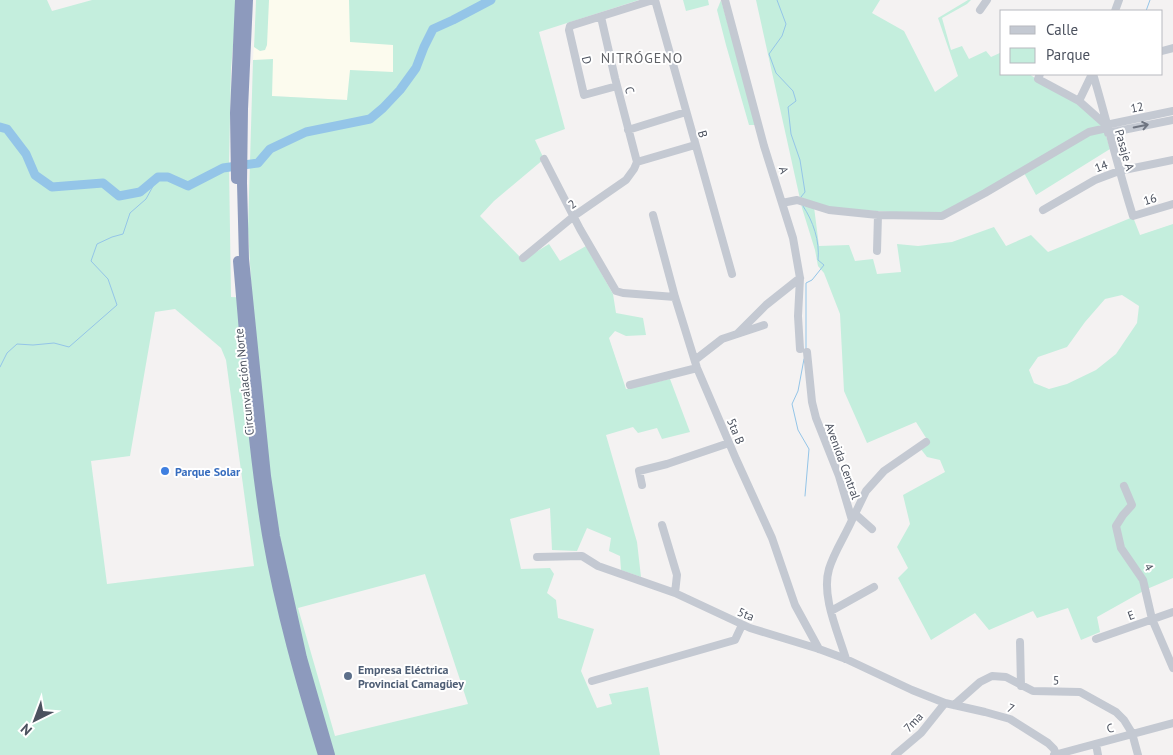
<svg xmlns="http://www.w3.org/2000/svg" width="1173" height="755" viewBox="0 0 1173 755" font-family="'PT Sans',sans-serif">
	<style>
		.commercial { fill: #fcfbee }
		.green { fill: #c4eedd; fill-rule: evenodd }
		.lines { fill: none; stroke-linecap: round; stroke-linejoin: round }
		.stream { stroke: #94c5e8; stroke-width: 1 }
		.river { stroke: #94c5e8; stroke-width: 9 }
		.minor { stroke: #c4c9d2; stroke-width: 8 }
		.highway { stroke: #8d9abd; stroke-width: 10 }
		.oneway { stroke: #6f7581 }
		.shop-dot { fill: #3f7fe0; stroke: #fff; stroke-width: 2 }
		.service-dot { fill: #5c6f8a; stroke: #fff; stroke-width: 2 }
		.labels { text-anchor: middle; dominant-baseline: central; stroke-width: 4; stroke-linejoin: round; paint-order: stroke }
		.street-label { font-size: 12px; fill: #4b515e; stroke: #fff }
		.shop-label { font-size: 12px; font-weight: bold; fill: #366cbe; stroke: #fff; text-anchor: start }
		.service-label { font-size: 12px; font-weight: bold; fill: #4e5e75; stroke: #fff; text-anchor: start }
		.neighbourhood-label { font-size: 14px; letter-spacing: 1px; fill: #5f6166; stroke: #fff }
	</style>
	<rect width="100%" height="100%" fill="#f4f2f2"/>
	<path class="commercial" d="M256 0H351L393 45V72L347 100 272 96 253 60Z"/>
	<path class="green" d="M0 0H47L52 11 92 0H237L231 69 229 165 231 297 252 298 248 229 253 60 273 59 272 96 347 100 350 70 393 72V45L350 42 349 0H639L539 32 565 129 535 140 544 159 494 201 480 216 523 260 549 244 560 261 586 246 613 294 616 313 643 318 646 335 626 336 615 331 609 338 626 389 670 379 690 432 662 439 657 428 638 433 633 427 606 435 637 542 641 577 621 570 620 556 609 551 611 538 587 528 577 551 552 550 550 508 510 519 521 569 550 568 554 574 547 593 556 600 558 618 594 629 581 671 597 708 612 704 609 694 648 687 660 755H0ZM175 309 221 348 226 360 254 566 107 584 91 461 130 456 155 312ZM425 574 468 704 335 736 298 608Z
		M256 0H269L267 45 265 50 260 51 254 47Z
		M683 0H708L709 5 686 11Z
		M721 0 756 125H749L726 45 717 10Z
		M756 0H880L872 13 904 31 935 92 958 76 938 18 968 0H971L967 4 942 18 951 50 962 46 969 59 986 51 991 57 1002 52V74H1029L1041 82 1077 99 1102 122 1110 149 1036 195 1023 171 937 215 814 207 819 246 849 245 855 261 873 259 877 274 901 272 897 244 918 246 952 242 994 227 1006 246 1031 235 1048 252 1133 217 1140 235 1173 224V578L1147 589 1097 617 1100 632 1081 640 1068 608 1037 618 1033 611 989 630 975 613 931 640 898 578 908 568 897 547 910 524 903 495 945 472 940 460 927 457 920 448 928 441 916 422 867 443 844 391 840 314 824 273 818 266 815 250 802 208ZM1122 295 1139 306 1137 323 1116 354 1096 370 1067 384 1049 389 1034 383 1029 370 1038 357 1067 347 1085 322 1105 299Z"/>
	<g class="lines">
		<path class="stream" d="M777 0 786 24 782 36 769 54 776 73 793 91 796 101 788 107 791 134 800 160 805 192 801 197
			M1146 11 1150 0
			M803 206C813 221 820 241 818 260L824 265 812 280 806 283V350
			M804 359 798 391 792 404 798 430 809 449 805 496
			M0 367 7 353 17 344 33 345 54 343 69 347 117 305 108 279 91 261 97 244 112 237 123 234 130 213 146 199 158 177"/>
		<path class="river" d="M0 127 7 129 26 154 35 175 52 187 103 183 119 196 140 192 158 177H168L188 186 223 168 258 163 270 149 306 132 370 119 383 108 400 90 416 68 424 47 433 29 453 20 491 0"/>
		<path class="minor" d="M655 0 732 274
			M725 0 764 146 793 238 800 278 798 316 800 349
			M980 10 987 0
			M1115 11 1119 0
			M1162 51 1173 48
			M1040 74 1038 79 1079 101 1106 125
			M1093 74C1107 121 1118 169 1133 216L1173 204
			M617 86 584 95 569 30 570 26 653 0
			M1079 101 1092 74
			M1106 125 1173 111
			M628 130 686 112
			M1108 133 1173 120
			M544 159 580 229 616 291 623 293 675 297
			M637 162 695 145
			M782 203 797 200 829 210 878 215 942 216 985 193 1089 132 1107 128
			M1043 210 1095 180 1119 171 1173 160
			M653 215 675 297 697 368 736 459 772 538 795 605 819 649
			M877 251 878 215
			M523 258 574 216 626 180 634 169 637 162 615 78 601 17
			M738 333 766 305 800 278
			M807 352 812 402 816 418 839 476 852 520C845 536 834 552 829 569 821 596 838 632 846 659
			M695 360 722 339 764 325
			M630 385 697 368
			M642 485 639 471 667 464 729 443
			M1124 486 1132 505 1123 515 1116 526 1121 548 1143 580 1152 619 1173 668
			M854 513 872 529
			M852 520 866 491 884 471 926 442
			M662 525 677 575 675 593
			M537 557 582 556 598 566 675 593 750 628 819 649 846 659 912 690 945 703 985 712 1010 719 1048 743 1054 749 1056 755
			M831 611 874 587
			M1096 639 1173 612
			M1020 642 1021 686
			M592 681 735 640 742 625
			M954 705 980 682 992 676 1006 677 1033 691 1080 692 1116 712 1124 720 1132 733 1138 755
			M1096 744 1098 755
			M895 755 921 733 945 703
			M1054 755 1173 723"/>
		<path class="highway" d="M248 0 243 109 242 183 244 259 266 476 275 536 302 658 330 755
			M236 179 235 113 240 0
			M238 261C246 352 252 444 267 535 280 610 301 683 323 755"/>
	</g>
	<defs><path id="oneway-shaft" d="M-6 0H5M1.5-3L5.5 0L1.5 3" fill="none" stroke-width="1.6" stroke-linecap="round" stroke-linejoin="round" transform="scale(1.25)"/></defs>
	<use class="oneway" href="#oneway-shaft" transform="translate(1141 126) rotate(-11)"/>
	<circle class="shop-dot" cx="165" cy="471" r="5"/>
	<circle class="service-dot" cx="348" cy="676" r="5"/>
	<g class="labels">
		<g class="street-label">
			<text transform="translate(587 60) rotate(77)">D</text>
			<text transform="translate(630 90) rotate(76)">C</text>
			<text transform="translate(1137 107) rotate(-11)">12</text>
			<text transform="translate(703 134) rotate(75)">B</text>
			<text transform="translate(1125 150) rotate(74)">Pasaje A</text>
			<text transform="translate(1101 166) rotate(-20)">14</text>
			<text transform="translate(784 170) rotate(73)">A</text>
			<text transform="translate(1150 199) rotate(-17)">16</text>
			<text transform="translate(572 204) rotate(-36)">2</text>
			<text transform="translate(244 382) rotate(-96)">Circunvalación Norte</text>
			<text transform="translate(736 431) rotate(67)">5ta B</text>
			<text transform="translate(843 461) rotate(70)">Avenida Central</text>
			<text transform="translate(1149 567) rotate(59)">4</text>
			<text transform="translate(746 614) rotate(23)">5ta</text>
			<text transform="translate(1131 615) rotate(-20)">E</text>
			<text transform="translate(1056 680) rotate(1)">5</text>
			<text transform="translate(1011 708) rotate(22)">7</text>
			<text transform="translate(913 722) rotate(-47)">7ma</text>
			<text transform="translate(1110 728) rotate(-16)">C</text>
		</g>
		<g class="shop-label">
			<text x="175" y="471">Parque Solar</text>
		</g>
		<g class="service-label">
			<text x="358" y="669">Empresa Eléctrica<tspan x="358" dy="14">Provincial Camagüey</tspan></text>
		</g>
		<g class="neighbourhood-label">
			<text x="642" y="58">NITRÓGENO</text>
		</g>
	</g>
	<rect x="1000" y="10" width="162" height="65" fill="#ffffff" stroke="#b7b9bf"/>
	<rect x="1010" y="26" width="25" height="8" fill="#c4c9d2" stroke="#b7b9bf"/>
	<text x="1046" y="35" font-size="15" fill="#4b515e">Calle</text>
	<rect x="1010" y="48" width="25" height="15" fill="#c4eedd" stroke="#b7b9bf"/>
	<text x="1046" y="60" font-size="15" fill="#4b515e">Parque</text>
	<g transform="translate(35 720) rotate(222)" stroke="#ffffff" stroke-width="4" paint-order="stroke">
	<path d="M0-4L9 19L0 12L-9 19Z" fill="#4b515e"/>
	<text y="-8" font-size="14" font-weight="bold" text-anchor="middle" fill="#4b515e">N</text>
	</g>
</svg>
